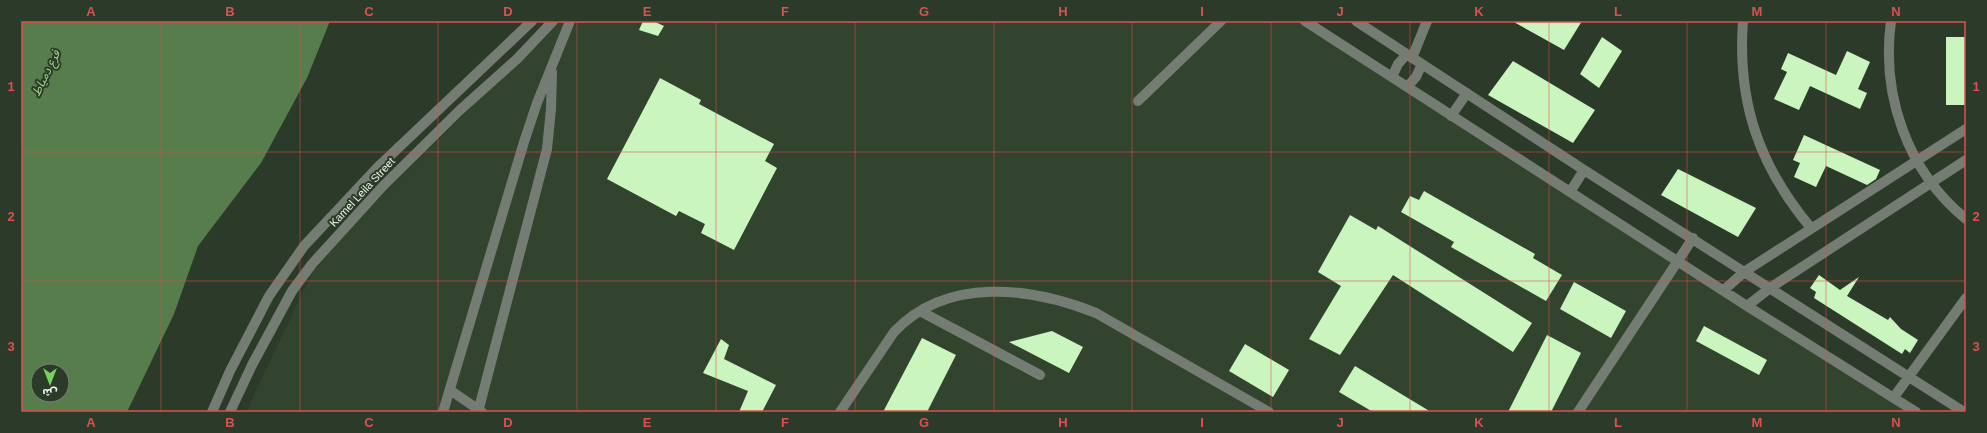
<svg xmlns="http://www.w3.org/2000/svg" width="1987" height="433" viewBox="0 0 1987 433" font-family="Helvetica,'Noto Sans Arabic',sans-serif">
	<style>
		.built { fill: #32442d }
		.water { fill: #577d4c; fill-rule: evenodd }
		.building { fill: #caf5bf }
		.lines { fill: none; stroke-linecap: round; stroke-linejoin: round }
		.minor { stroke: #757c73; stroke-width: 10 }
		.grid { fill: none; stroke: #db514f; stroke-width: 1; stroke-opacity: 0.55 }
		.labels { text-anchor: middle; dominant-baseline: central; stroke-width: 4; stroke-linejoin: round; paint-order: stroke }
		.street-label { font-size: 11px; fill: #edf6ea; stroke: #2c3a29 }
		.water-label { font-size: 12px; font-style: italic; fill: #9fd890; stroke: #2c3a29 }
		.neatline { fill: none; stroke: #db514f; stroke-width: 1.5 }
		.grid-label { font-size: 13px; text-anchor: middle; font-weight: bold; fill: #db514f }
	</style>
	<rect width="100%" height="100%" fill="#2c3a29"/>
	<path class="built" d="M558 21H1308L1907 412H246L319 258Z"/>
	<path class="water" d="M21 21H330L307 78 261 163 198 246 174 314 127 412H21ZM38 371H62V395H38Z"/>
	<path class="building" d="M643 21H653L664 26 658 36 639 30Z
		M1512 21H1582L1564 50Z
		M1602 37 1622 51 1599 88 1580 74Z
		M1946 37H1966V105H1946Z
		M1847 51 1870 62 1858 89 1867 93 1860 109 1810 86 1799 110 1774 99 1787 72 1781 69 1788 53 1836 75Z
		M1513 61 1595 110 1573 143 1488 95Z
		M660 78 701 100 699 104 774 144 765 161 777 168 734 250 701 233 705 224 679 211 676 216 607 179Z
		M1804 135 1880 170 1876 179 1867 185 1826 166 1816 187 1794 177 1800 163 1793 160Z
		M1678 169 1756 208 1738 237 1661 195Z
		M1424 191 1535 254 1533 258 1562 275 1546 301 1451 247 1454 242 1401 212 1410 196 1419 200Z
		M1350 215 1376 230 1378 226 1532 323 1513 352 1393 275 1340 355 1309 339 1341 286 1318 272Z
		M1819 275 1840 290 1859 277 1847 296 1888 320 1890 317 1901 329 1918 340 1910 353 1905 349 1902 354 1814 298 1816 292 1810 288Z
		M1574 282 1626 311 1611 338 1560 309Z
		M1704 326 1767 360 1759 375 1696 341Z
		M1052 331 1083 347 1069 373 1009 342Z
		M1547 335 1581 353 1551 412H1508Z
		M922 338 956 355 927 412H883Z
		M721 339 729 345 724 359 776 385 762 412H739L748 391 703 373Z
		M1245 344 1289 370 1273 397 1229 371Z
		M1355 366 1431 412H1373L1339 392Z"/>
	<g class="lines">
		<path class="minor" d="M1305 21 1747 306 1916 412
			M1356 21 1584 170 1964 412
			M1743 21C1737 102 1759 166 1811 228
			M1891 21C1881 95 1907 171 1966 219
			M1412 58 1427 21
			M1392 77 1398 64 1407 54
			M1407 87 1416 77 1422 64
			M1138 101 1221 21
			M1451 116 1467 93
			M1570 192 1584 170
			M1724 290 1744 272 1966 129
			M1747 306 1770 288 1966 160
			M920 311 1040 375
			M450 390 482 412
			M1894 397 1966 298
			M212 412 230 371 269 296 304 246 377 168 532 21
			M230 412 252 365 292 291 312 264 383 186 460 110 517 59 553 21
			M443 412 524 142 537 103 570 21
			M478 412 547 149 551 109 552 72
			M840 412 894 332C947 276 1031 287 1096 313L1269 412
			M1578 412 1693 238"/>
	</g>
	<path class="grid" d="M161 21V412M300 21V412M438 21V412M577 21V412M716 21V412M855 21V412M994 21V412M1132 21V412M1271 21V412M1410 21V412M1549 21V412M1687 21V412M1826 21V412M21 152H1966M21 281H1966"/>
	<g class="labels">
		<g class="street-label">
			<text transform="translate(362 192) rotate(-47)">Kamel Leila Street</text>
		</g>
		<g class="water-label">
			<text transform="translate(46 73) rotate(-64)">فرع دمياط</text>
		</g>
	</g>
	<rect width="1987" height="433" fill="none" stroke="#2c3a29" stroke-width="44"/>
	<g transform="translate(50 383) rotate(180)"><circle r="19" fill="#2c3a29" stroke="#798576"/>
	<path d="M0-3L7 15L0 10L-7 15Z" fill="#76d25a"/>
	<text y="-6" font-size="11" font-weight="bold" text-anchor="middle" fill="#edf6ea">ش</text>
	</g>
	<rect x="22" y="22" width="1943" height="389" class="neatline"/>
	<g class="grid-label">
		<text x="91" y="16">A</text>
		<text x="230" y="16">B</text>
		<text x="369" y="16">C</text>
		<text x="508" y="16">D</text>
		<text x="647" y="16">E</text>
		<text x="785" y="16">F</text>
		<text x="924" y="16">G</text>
		<text x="1063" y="16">H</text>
		<text x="1202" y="16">I</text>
		<text x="1340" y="16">J</text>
		<text x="1479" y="16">K</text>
		<text x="1618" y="16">L</text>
		<text x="1757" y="16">M</text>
		<text x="1896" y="16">N</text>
		<text x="11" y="91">1</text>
		<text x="1976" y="91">1</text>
		<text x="11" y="221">2</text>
		<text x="1976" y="221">2</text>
		<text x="11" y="351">3</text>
		<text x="1976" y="351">3</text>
		<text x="91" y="427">A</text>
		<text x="230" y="427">B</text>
		<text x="369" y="427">C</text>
		<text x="508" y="427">D</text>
		<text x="647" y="427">E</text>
		<text x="785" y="427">F</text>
		<text x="924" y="427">G</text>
		<text x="1063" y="427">H</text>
		<text x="1202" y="427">I</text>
		<text x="1340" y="427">J</text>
		<text x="1479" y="427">K</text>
		<text x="1618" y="427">L</text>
		<text x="1757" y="427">M</text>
		<text x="1896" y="427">N</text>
	</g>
</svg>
